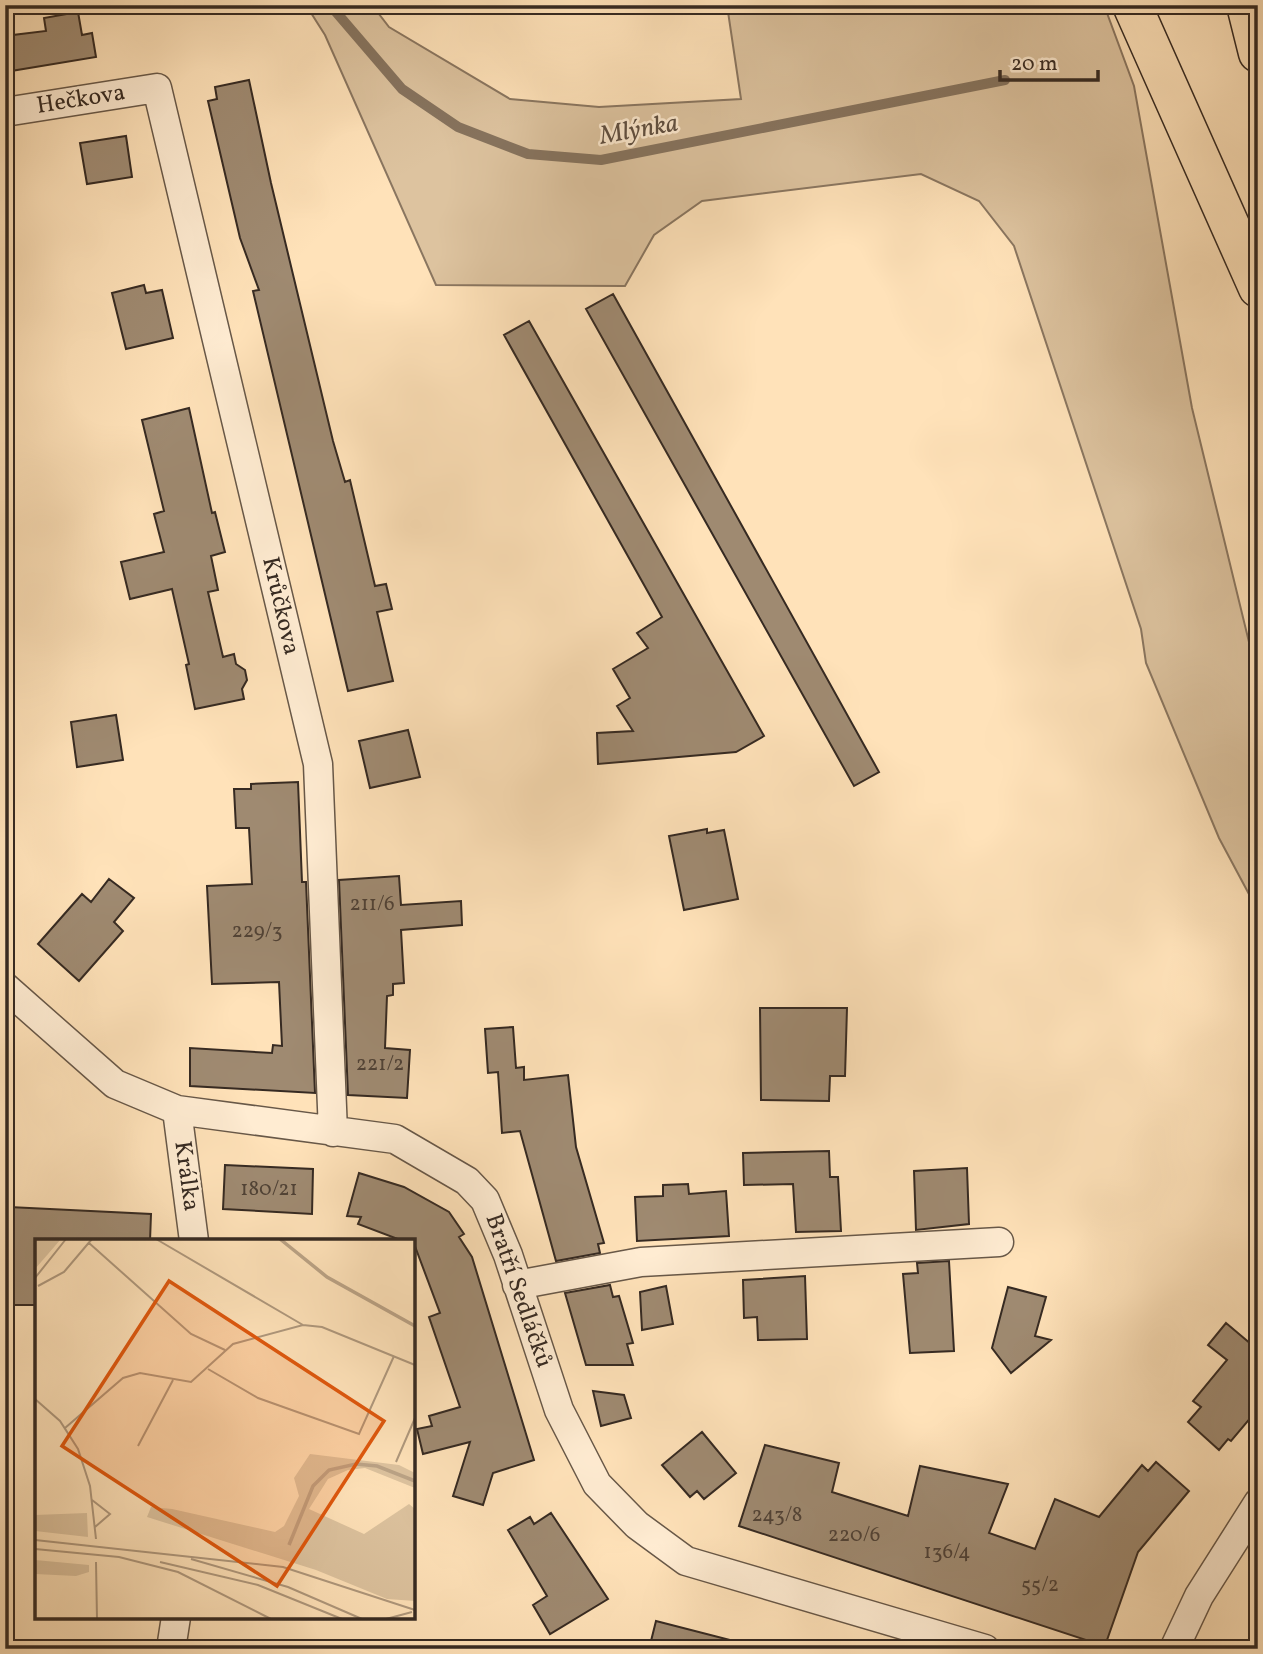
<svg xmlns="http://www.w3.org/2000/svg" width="1263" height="1654" viewBox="0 0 1263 1654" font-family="Vollkorn,serif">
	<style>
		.green { fill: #ddc39f; stroke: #8a7660; stroke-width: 2 }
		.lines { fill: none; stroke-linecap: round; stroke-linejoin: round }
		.stream { stroke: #86735e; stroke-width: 10 }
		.building { fill: #9f8a71; stroke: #362a22; stroke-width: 2 }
		.street-casing { stroke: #685848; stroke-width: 31 }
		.highway-casing { stroke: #362a22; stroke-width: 41 }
		.street { stroke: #ffecd2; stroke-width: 28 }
		.highway { stroke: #ffe2b9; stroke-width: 38 }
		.labels { text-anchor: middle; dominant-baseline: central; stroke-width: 5; stroke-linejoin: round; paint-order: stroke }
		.number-label { font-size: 21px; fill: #504236 }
		.street-label { font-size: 24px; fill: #362a22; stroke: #ffecd2 }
		.water-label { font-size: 26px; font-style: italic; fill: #5e4e40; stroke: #ffecd2 }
		.inset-river { fill: none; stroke: #bba386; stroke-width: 3.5 }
		.inset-road { fill: none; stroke: #af987d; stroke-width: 2 }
		.view { fill: #df570d; fill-opacity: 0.15; stroke: #df570d; stroke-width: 3.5 }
		.inset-edge { fill: none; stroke: #362a22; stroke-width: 3.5 }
	</style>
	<rect width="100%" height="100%" fill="#ffe2b9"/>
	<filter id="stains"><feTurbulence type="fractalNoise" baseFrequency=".00286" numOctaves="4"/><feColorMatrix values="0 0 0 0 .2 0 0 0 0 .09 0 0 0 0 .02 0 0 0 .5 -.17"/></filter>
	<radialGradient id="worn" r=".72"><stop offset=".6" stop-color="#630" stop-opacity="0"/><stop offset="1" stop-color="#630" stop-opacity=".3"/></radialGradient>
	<path class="green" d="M306 5H372L389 27 510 99 599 107 741 99 727 5H1104L1134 86 1192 408 1258 679V911L1219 838 1146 663 1141 629 1014 246 979 201 921 174 702 201 654 235 625 286 436 285 325 35Z"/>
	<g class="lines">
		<path class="stream" d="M330 5 402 89 458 127 528 154 601 160 1005 80"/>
	</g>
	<path class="building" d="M78 12 82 35 92 33 96 57 5 72V36L46 31 44 18Z
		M249 80 271 183 333 441 345 482 350 480 375 586 386 584 392 609 377 612 393 681 348 691 253 291 259 290 240 238 208 101 217 99 215 87Z
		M126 136 132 177 87 184 80 143Z
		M144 285 146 293 162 290 173 338 126 349 112 293Z
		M613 294 879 772 854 786 586 309Z
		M529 321 764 736 736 752 598 764 597 733 633 731 617 706 630 698 613 669 648 648 637 633 662 617 504 335Z
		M189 408 212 513 215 512 225 552 211 556 218 590 208 592 223 657 234 654 236 664 245 670 247 680 242 689 244 699 195 709 186 665 189 664 172 589 130 599 121 562 164 552 154 514 164 511 142 420Z
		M116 715 123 760 77 767 71 722Z
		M408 730 420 777 370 788 359 741Z
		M298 782 302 882H306L315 1093 190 1086V1048L272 1053 273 1045 282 1046 279 982 212 984 207 886 252 884 249 828H236L234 789H251V784Z
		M707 829V833L724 830 738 899 684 910 669 836Z
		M399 876 401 905 461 901 462 925 401 930 404 983 393 984V995L387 996 385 1048 410 1050 407 1098 348 1095 339 880Z
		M109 879 134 898 114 922 123 931 79 981 38 944 82 894 91 902Z
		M760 1008H847L845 1076H830L829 1101 761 1100Z
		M513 1027 516 1068 524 1067V1080L568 1075 576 1147 604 1243 598 1244 600 1253 556 1261 520 1131 502 1133 498 1072 488 1073 485 1029Z
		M829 1151 830 1177H838L841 1231 796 1232 793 1184 744 1185 743 1153Z
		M225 1165 313 1169 312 1214 223 1209Z
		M967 1168 969 1224 916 1230 914 1171Z
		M359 1173 404 1187 449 1212 464 1234 459 1237 472 1257 534 1460 493 1473 483 1505 453 1496 470 1442 423 1454 417 1429 432 1426 429 1416 460 1407 429 1317 440 1313 413 1241H403L358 1224 361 1217 347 1216Z
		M688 1184 689 1194 726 1191 729 1236 637 1241 635 1197 663 1196V1185Z
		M9 1207 151 1214 150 1241H37V1305H11L13 1267H5Z
		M949 1261 954 1351 910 1353 903 1274 918 1273 917 1263Z
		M805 1276 807 1339 758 1340 757 1317 744 1318 743 1280Z
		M610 1285 613 1297 619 1296 633 1343 627 1344 633 1365H586L565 1293Z
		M666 1286 673 1324 642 1330 640 1292Z
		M1008 1287 1046 1297 1035 1336 1051 1340 1011 1373 992 1348Z
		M1226 1323 1258 1350V1409L1231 1441 1228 1439 1219 1450 1188 1422 1201 1407 1193 1401 1227 1360 1208 1345Z
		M593 1391 624 1395 631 1418 601 1426Z
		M702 1432 736 1473 704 1499 697 1491 690 1497 662 1465Z
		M765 1445 839 1463 832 1492 908 1516 920 1466 1008 1484 989 1533 1035 1549 1055 1499 1099 1517 1142 1465 1148 1471 1156 1462 1189 1491 1138 1552 1107 1640 1098 1644 739 1526Z
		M551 1513 608 1599 550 1634 533 1605 547 1596 508 1530 530 1517 534 1524Z
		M656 1621 730 1640 729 1649H649Z"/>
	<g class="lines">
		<g class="street-casing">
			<path id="street" d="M5 112 157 88 318 764 333 1132
				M5 987 115 1084 177 1110 395 1139 467 1181 485 1200 508 1255 559 1410 597 1484 637 1525 686 1561 985 1649
				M177 1110 194 1241
				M517 1285 641 1262 999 1242
				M171 1649 176 1617
				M1174 1649 1199 1596 1258 1503"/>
		</g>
		<g class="highway-casing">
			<path id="highway" d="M1132 5 1258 288
				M1246 5 1258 53"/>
		</g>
		<use href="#street" class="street"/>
		<use href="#highway" class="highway"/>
	</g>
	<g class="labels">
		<g class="number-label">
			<text x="372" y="904">211/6</text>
			<text x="257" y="931">229/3</text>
			<text x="380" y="1064">221/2</text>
			<text x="269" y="1189">180/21</text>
			<text x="777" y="1515">243/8</text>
			<text x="854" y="1535">220/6</text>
			<text x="947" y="1552">136/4</text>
			<text x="1040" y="1585">55/2</text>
		</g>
		<g class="street-label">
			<text transform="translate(81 100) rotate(-9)">Hečkova</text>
			<text transform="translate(280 606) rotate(77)">Krůčkova</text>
			<text transform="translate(186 1176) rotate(82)">Králka</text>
			<text transform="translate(518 1291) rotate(71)">Bratří Sedláčků</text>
		</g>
		<g class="water-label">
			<text transform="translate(639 130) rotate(-10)">Mlýnka</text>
		</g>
	</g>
	<g transform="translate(35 1239)">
		<rect width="380" height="380" fill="#ffe2b9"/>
		<path d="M0 0H26L0 30ZM275 215 364 226 380 234V249L330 229 313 231 293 240 274 270 329 295 374 265 380 270V362L352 360 281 331 112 278 116 268 137 270 240 293 249 287 264 257 259 239ZM52 274 53 298 0 292V276ZM0 321 54 326V333L41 337 0 335Z" fill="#ddc39f"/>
		<path class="inset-river" d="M245 0 292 38 380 87M254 306 278 247 294 231 321 225 342 227 380 242"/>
		<path class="inset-road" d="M121 0 268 86M54 4 156 95 190 111M0 39 31 0M3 47 29 33 57 0M173 130 223 159 324 195 359 117M0 160 25 182 43 210 55 247 61 300M30 189 88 139 105 134 156 143 198 105 268 86 287 88 380 126M103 207 138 141M361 223 380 179M57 261 75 275 60 288M0 301 248 328 380 371M0 310 84 318 143 333 236 380M156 320 253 348 327 380M61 323 62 380M125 323 223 346 307 380M351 380 377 373"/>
		<path class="view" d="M134 42 349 182 242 347 27 207Z"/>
		<rect width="380" height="380" class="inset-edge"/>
	</g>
	<rect width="1263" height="1654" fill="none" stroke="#ffe2b9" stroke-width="28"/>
	<rect x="7" y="7" width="1249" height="1640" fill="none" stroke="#362a22" stroke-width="3.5"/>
	<rect x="14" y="14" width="1235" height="1626" fill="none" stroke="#362a22" stroke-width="2"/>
	<path d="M1000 70v10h98v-10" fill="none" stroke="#362a22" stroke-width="3.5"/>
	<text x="1011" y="70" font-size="21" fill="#362a22" stroke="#ffecd2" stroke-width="5" paint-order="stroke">20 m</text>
	<rect width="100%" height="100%" filter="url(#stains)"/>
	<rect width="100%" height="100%" fill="url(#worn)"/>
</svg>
